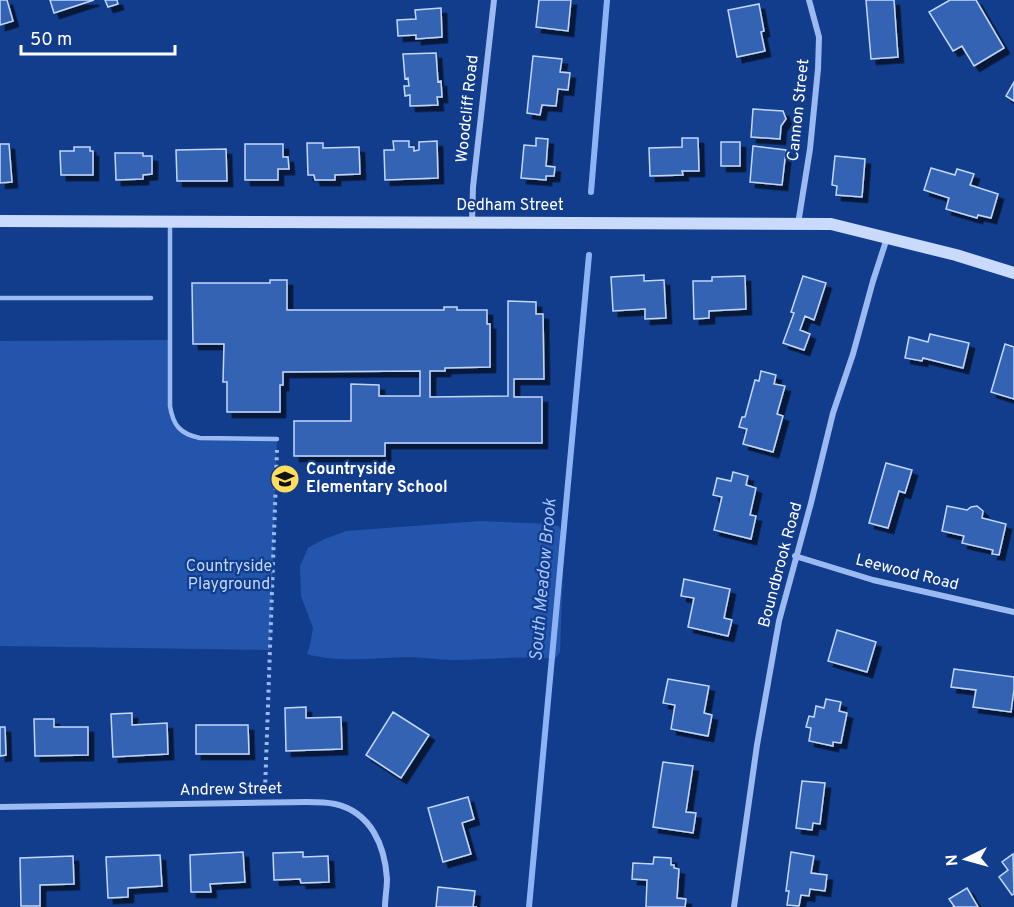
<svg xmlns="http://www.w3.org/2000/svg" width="1014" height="907" viewBox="0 0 1014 907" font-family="Overpass,sans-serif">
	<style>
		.green { fill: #2455ac }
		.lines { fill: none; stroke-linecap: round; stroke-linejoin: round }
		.stream { stroke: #8cb3f5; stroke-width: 6 }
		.building { fill: #3563b4; stroke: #c1d7fc; stroke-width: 1.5; filter: url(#shadow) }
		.path { stroke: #9abaf1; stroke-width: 4; stroke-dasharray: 3 4.5; stroke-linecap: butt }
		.service { stroke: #9abaf1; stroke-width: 4.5 }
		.minor { stroke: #9abaf1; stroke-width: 6 }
		.secondary { stroke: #c9dafc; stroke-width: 12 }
		.labels { text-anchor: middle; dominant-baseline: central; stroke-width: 4.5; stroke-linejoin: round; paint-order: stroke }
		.street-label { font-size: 16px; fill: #fff; stroke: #123d8d }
		.poi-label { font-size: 16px; font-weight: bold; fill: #fff; stroke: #123d8d; text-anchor: start }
		.park-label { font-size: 16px; fill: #c1d7fc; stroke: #123d8d }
		.water-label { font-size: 18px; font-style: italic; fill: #a6c4f9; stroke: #123d8d }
	</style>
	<defs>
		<filter id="shadow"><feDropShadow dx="5.5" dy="5.5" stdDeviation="0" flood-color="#0009"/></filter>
	</defs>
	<rect width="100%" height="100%" fill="#123d8d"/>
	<path class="green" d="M170 340V406L175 424 190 436 277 439 270 650 0 646V341Z
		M481 521 551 524 559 526 564 540 560 652 555 659C521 655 487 660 454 660 438 660 423 657 408 657 375 658 339 663 307 654L310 645 313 628 301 596 300 566 308 548 322 540 346 531Z"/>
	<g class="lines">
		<path class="stream" d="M591 192 607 0
			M529 907 589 255"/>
	</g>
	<path class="building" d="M0 0H7L13 21 0 25Z
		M50 0H94L54 13Z
		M105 0H117L118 4 108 7Z
		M539 0H571L568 31 536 27Z
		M866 0H894L898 57 871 59Z
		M950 0H976L1004 48 974 66 962 46 953 51 929 12Z
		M759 4 764 31 761 32 765 51 737 57 728 10Z
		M441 8 442 37 416 39V35L398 36 397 20 416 19 415 10Z
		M436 53 438 82 441 81 442 97H437L438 105 410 106V95L405 96 404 86H409L408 78 405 79 403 54Z
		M533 56 562 59 560 72 570 73 568 90 558 89 556 106 542 105 540 115 527 113Z
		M1014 82V101L1006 96Z
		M753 109 783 111 786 119 781 126 780 139 751 137Z
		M536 138 548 139 546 166 555 167 554 176H546V180L521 178 524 145 536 146Z
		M682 138H698L699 171H682L683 175 650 176 649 148 682 147Z
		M393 141H409V147H414V151L419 150V142L437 141 438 178 385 180 384 150H394Z
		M721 142H740V166H721Z
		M307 143H323V148L359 147 360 174 335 175V180H315L314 175H308Z
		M0 144H9L12 182 0 183Z
		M245 144H283V157H288L289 169H278V180H245Z
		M753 146 786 150 782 185 750 182Z
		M74 147H90V151H93V175H61L60 151H74Z
		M226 149 227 181H177L176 150Z
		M115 153H143V156H152V174L143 175V179L116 180Z
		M835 156 865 159 862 197 836 195 837 186 832 185Z
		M931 168 955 175 957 169 974 174 970 185 998 194 991 218 978 215 977 218 946 209 949 198 924 190Z
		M644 275V281L664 280 666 318 645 319V309L613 311 611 277Z
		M745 276 746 309 709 311V318L694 319 693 281H712V277Z
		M803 276 826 283 814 320 805 316 800 330 810 334 804 350 783 343 794 313 791 312Z
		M270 280H287V310H444V307H457V310H487V324H490V367L445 368V371H430V397L508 396V301L536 302V314H543L544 379H514V397H542V443H385V456H294V421H351V384L379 385V396H420V371L283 372V385H280V412H227V382H223L224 344H193L192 283H270Z
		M930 334 969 343 963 368 923 358 922 361 905 358 909 337 928 342Z
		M1005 344 1014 347V399L991 392Z
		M761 371 776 375 774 384 785 386 777 414 783 416 773 452 743 444 747 429 739 427 742 417H745L755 380 759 381Z
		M886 463 912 470 905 493 899 491 888 528 869 523Z
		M733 472 748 476 746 485 756 488 750 515 756 516 751 539 714 530 722 497 713 495 717 478 731 481Z
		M947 506 967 510 971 507 977 506 983 511 982 518 1006 524 999 555 992 554 993 550 962 543 964 536 942 531Z
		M684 579 730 589 724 618 732 620 728 636 688 627 694 598 681 596Z
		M837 630 876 642 867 672 828 661Z
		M954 669 1014 677V689L1011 712 973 707 976 690 951 687Z
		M668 679 709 686 704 713 712 715 708 736 671 729 675 705 663 703Z
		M826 699 841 702 839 711 847 713 841 743 833 742V746L809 741 811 728 806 727 809 716 814 717 816 706 824 708Z
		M306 707V718L341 717 342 749 286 751 285 708Z
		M393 712 429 735 401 778 366 755Z
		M132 713V725L167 723 168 754 113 757 111 714Z
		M34 719H54V727H88V755L35 756Z
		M196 725H248L249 754H196Z
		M0 727H5L6 755 0 756Z
		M663 762 693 766 686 812 696 813 693 833 653 827Z
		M802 781 825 783 820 824 813 823 812 830 796 828Z
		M468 797 474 819 462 823 471 854 443 862 428 808Z
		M243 852 245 882 210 884 211 892H191L190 855Z
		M303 852V857L328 856 329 882 301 883 300 879 274 880 273 853Z
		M791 852 814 856 811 873 827 875 825 891 810 889 809 896 801 895 799 906 787 905 789 891H786Z
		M1013 854 1014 894 1012 895 999 877 1008 870 1002 862Z
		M160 855 162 886 128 888V897L108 898 106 857Z
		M73 856 74 884 40 885V906H21L20 858Z
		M654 857 671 858V865H674V868L679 869 677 898 686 899 685 907H646L647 880 632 879 633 863 653 864Z
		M438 887 475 891 473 907H477H436Z
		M967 888 978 907H953L954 906 949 899Z"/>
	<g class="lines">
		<path class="path" d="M265 790 277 450"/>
		<path class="service" d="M170 223V406C173 425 180 434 200 438L277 439
			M0 298H151"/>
		<path class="minor" d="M472 222 473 187 494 0
			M798 224 810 149 818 69 819 37 809 0
			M795 556 873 580 1014 612
			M0 807 307 802C316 802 326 802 335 804 371 812 385 846 387 879 387 888 385 898 385 907
			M734 907 757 745 779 621 811 503 833 413 853 354 873 281 887 238"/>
		<path class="secondary" d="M0 221 831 224 956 255 1014 273"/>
	</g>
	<defs>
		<g id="school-disc" transform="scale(1.5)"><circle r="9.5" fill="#ffde5b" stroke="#123d8d"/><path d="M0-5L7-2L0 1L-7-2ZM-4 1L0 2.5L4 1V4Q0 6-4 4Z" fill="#111"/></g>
	</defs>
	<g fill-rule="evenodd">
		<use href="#school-disc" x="285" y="479"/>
	</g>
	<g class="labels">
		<g class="street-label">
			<text transform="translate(468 109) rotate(-84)">Woodcliff Road</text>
			<text transform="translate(799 110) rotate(-84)">Cannon Street</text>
			<text x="510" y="206">Dedham Street</text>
			<text transform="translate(781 565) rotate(-75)">Boundbrook Road</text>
			<text transform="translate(907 573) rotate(14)">Leewood Road</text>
			<text transform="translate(231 790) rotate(-1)">Andrew Street</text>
		</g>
		<g class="poi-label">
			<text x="306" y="470">Countryside<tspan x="306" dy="18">Elementary School</tspan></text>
		</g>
		<g class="park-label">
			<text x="229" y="567">Countryside<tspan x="229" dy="18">Playground</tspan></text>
		</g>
		<g class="water-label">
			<text transform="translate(544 580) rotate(-85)">South Meadow Brook</text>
		</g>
	</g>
	<g transform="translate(966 859) rotate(265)" stroke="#123d8d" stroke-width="4.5" paint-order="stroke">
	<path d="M0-4.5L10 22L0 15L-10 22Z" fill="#ffffff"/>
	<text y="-9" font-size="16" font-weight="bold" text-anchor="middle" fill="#ffffff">N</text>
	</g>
	<path d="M21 45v9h154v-9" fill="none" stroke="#ffffff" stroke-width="3"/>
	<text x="30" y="45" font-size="18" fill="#ffffff" stroke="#123d8d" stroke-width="4.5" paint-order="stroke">50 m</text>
</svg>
